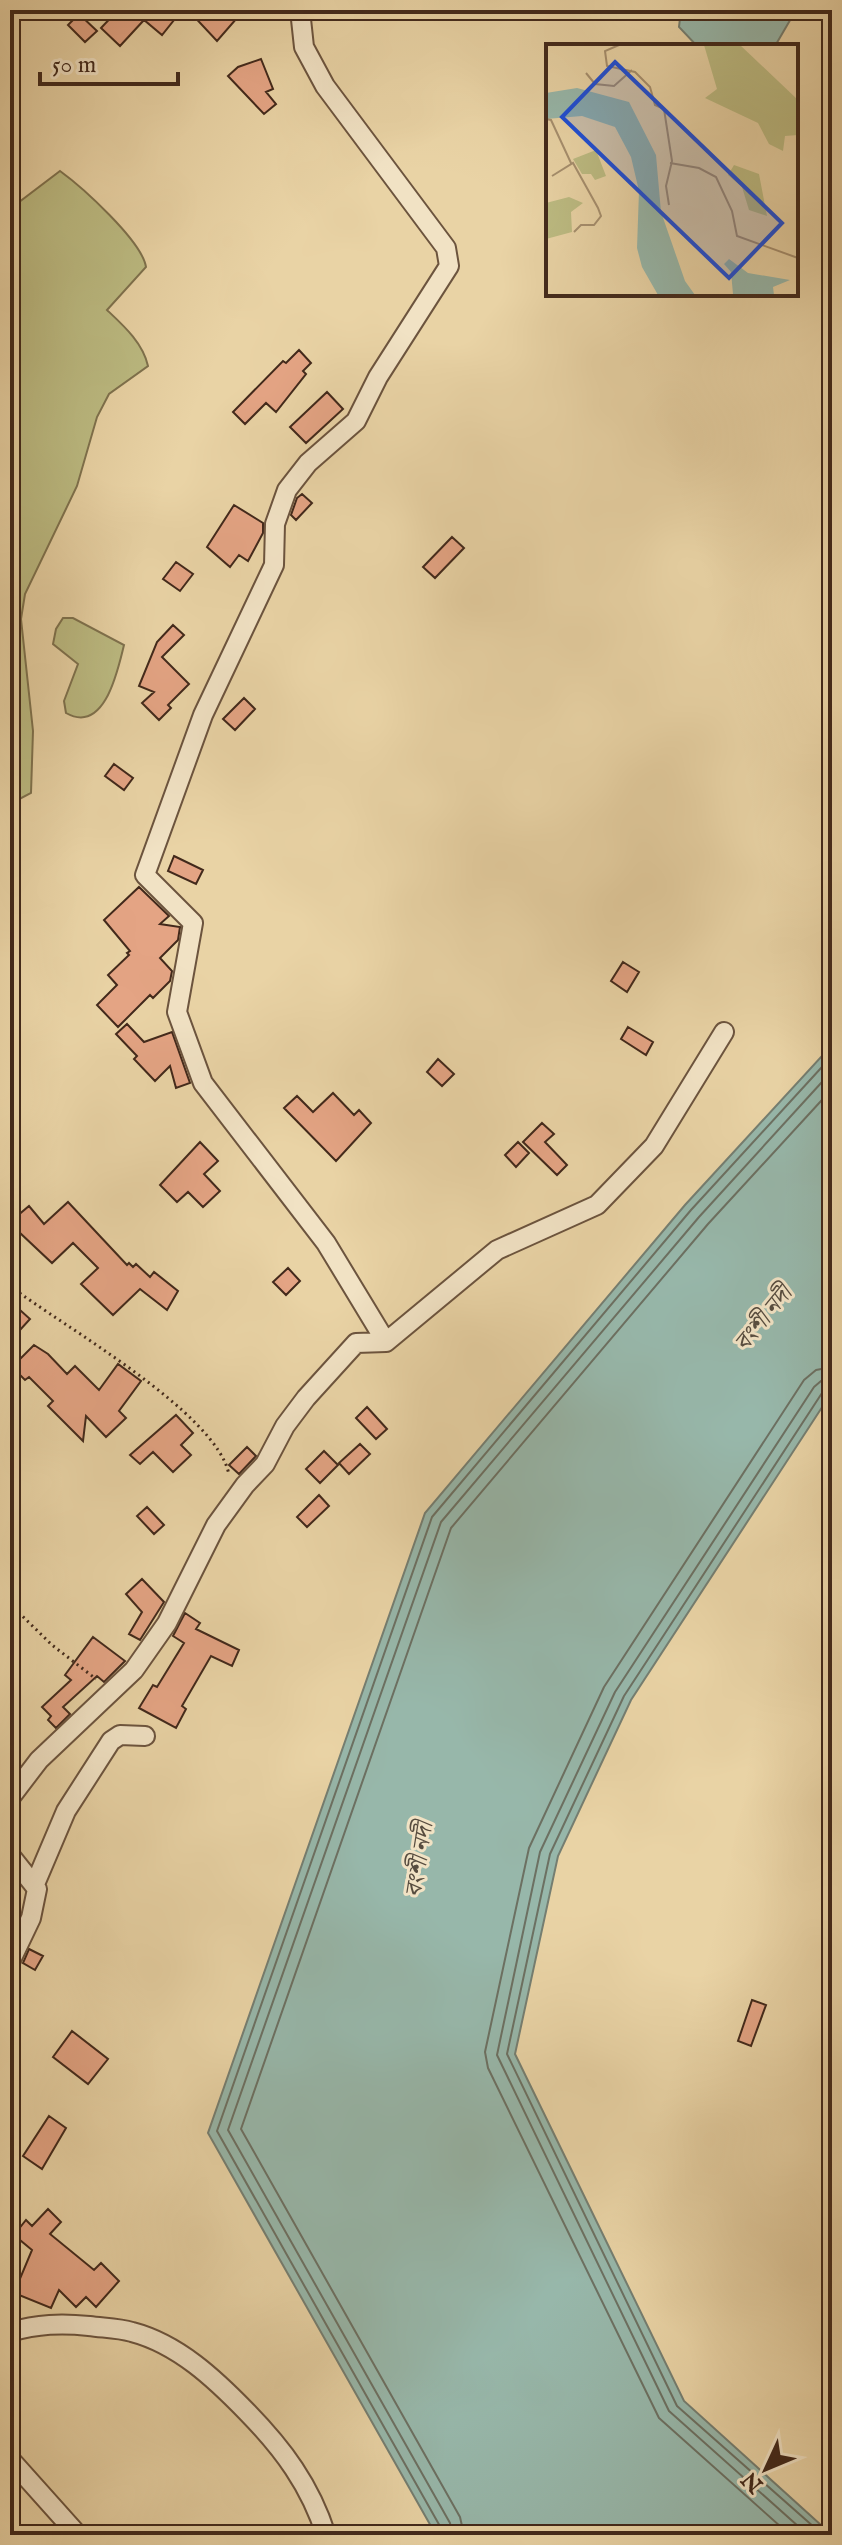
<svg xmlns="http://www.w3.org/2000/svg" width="842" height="2545" viewBox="0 0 842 2545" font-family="'IM FELL English','Noto Serif Bengali',serif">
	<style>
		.green { fill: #bcbb82; stroke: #7f724e; stroke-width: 2 }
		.water { fill: #97b7aa; stroke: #757e71; stroke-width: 2 }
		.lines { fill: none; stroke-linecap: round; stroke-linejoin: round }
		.shore { stroke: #6c7062; stroke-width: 2 }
		.building { fill: #e4a484; stroke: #42291b; stroke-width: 2 }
		.minor-casing { stroke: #6c543e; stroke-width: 22 }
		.path { stroke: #42291b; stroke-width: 3; stroke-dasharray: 2 4; stroke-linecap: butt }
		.minor { stroke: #f1e2c4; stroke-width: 18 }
		.labels { text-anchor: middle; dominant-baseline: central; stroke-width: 6; stroke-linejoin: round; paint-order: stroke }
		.water-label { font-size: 24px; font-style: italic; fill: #574c3f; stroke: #f1e2c4 }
		.inset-road { fill: none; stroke: #a68f6e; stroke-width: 2 }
		.view { fill: #1d4ed8; fill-opacity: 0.15; stroke: #1d4ed8; stroke-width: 4 }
		.inset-edge { fill: none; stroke: #42291b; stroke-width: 4 }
	</style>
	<rect width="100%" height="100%" fill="#e9d3a5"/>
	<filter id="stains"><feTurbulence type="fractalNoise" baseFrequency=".0025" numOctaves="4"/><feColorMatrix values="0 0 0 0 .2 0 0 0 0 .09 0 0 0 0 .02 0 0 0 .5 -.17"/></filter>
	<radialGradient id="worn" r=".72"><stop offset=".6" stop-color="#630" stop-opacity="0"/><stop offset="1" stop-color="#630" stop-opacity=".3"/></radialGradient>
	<path class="green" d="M60 171C82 187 142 241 146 267L107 310C124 326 143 343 148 366L109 394 97 417 77 486 25 594 21 619 33 731 31 793 10 804V253L12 232 10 209Z
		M63 618H73L124 645C118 669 105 735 66 713L64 701 78 664 53 644 56 629Z"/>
	<path class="water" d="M681 10H796L775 46H697L679 27Z
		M832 1045V1392L631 1700 558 1856 515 2054 684 2401 832 2535H436L208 2133 425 1513 685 1205Z"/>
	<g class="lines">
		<path class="shore" d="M442 2535 441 2528 217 2131 432 1517 691 1210 832 1056
			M452 2535 450 2523 228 2130 441 1522 699 1217 832 1071
			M464 2535 460 2517 241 2129 451 1528 708 1224 832 1089
			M790 2535 659 2418 488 2068 485 2052 529 1848 604 1687 804 1380 816 1370 832 1367
			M808 2535 669 2411 497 2055 540 1852 615 1692 814 1387 821 1381 832 1379
			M823 2535 677 2406 507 2054 550 1854 624 1696 822 1393 832 1389"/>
	</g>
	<path class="building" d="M118 10H182L162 35 144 20 120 46 101 28Z
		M188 10H244L217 41Z
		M79 14 97 31 85 42 68 25Z
		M261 59 273 89 266 92 276 104 264 114 228 76 238 67Z
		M299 350 311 363 303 371 306 374 276 412 266 403 245 424 233 412 283 361 286 363Z
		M327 392 343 409 306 443 290 427Z
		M302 494 312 503 296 520 291 515 297 498Z
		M234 505 263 523V533L248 561 239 555 230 567 207 547Z
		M452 537 464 548 435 578 423 567Z
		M176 562 193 574 180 591 163 579Z
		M173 625 184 635 162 657 189 684 168 705 171 708 159 720 142 703 154 692 139 686 157 642Z
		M244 698 255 709 235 730 223 719Z
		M114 764 133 778 124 790 105 776Z
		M174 856 203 870 196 884 168 871Z
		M139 887 169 916 160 924 180 927 178 940 160 958 172 971 170 981 153 998 150 995 118 1027 97 1005 117 985 108 975 129 955 127 953 130 951 104 920Z
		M623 962 639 972 627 992 611 981Z
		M127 1024 144 1042 172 1032 190 1083 176 1088 170 1066 155 1081 134 1059 137 1056 116 1034Z
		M628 1027 653 1042 646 1055 621 1039Z
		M438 1059 454 1074 442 1086 427 1072Z
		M333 1093 354 1115 359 1110 371 1123 336 1161 284 1108 297 1096 313 1112Z
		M542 1123 554 1134 545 1142 567 1165 557 1175 523 1142Z
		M200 1142 218 1161 204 1174 220 1191 203 1207 188 1192 177 1202 160 1185Z
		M518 1142 529 1153 516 1167 505 1155Z
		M68 1202 127 1265 129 1263 133 1267 136 1264 150 1277 154 1272 178 1291 167 1310 140 1289 113 1315 81 1284 98 1268 73 1243 52 1263 20 1233 17 1236 10 1228V1222L29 1206 44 1224Z
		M288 1268 300 1281 286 1295 273 1282Z
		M10 1301 30 1319 10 1341Z
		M34 1345 48 1354 67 1374 75 1366 99 1390 118 1364 141 1381 119 1411 126 1418 106 1437 86 1416 83 1441 48 1406 53 1401 29 1377 25 1380 12 1367Z
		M367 1407 387 1429 376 1439 356 1418Z
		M176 1415 193 1433 181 1445 191 1455 173 1472 153 1452 140 1464 130 1455Z
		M360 1444 370 1454 349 1474 339 1463Z
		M247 1447 256 1456 239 1474 229 1465Z
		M324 1451 338 1465 320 1483 306 1469Z
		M319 1495 329 1506 307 1527 297 1517Z
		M147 1507 164 1525 154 1534 137 1516Z
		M142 1579 164 1602 140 1640 129 1634 142 1612 126 1594Z
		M185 1613 200 1623 196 1629 239 1650 232 1666 211 1656 182 1706 186 1709 176 1728 139 1708 153 1685 157 1687 184 1643 173 1636Z
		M93 1637 125 1661 104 1682 97 1676 63 1707 70 1714 56 1728 48 1720 51 1716 42 1707 71 1680 65 1675Z
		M29 1949 43 1956 35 1970 23 1963Z
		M752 2000 766 2005 751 2046 738 2041Z
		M72 2031 108 2059 88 2084 53 2057Z
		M49 2116 66 2128 42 2169 23 2156Z
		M48 2209 61 2222 50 2234 94 2270 101 2263 119 2281 96 2307 86 2297 76 2307 59 2290 51 2308 14 2293 32 2250 14 2235 26 2220 32 2226Z"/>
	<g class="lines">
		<g class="minor-casing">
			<path id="minor" d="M300 10 304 47 325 86 446 248 449 266 378 377 356 421 308 463 287 490 275 524 274 565 203 715 145 875 193 923 177 1012 203 1083 326 1243 386 1342
				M10 1798 39 1760 134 1670 167 1623 216 1525 245 1485 265 1464 285 1426 306 1398 356 1343 386 1342 497 1250 597 1205 654 1146 724 1032
				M10 1855 37 1889 31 1918 10 1962
				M35 1884 66 1811 111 1741 120 1735 145 1736
				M10 2332C38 2324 61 2323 89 2326 103 2328 118 2328 132 2332 178 2344 215 2379 247 2412 283 2449 310 2485 326 2535
				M10 2459 78 2535"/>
		</g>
		<path class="path" d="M10 1286C61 1325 218 1413 229 1475
			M10 1604 52 1645 96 1679"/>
		<use href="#minor" class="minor"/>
	</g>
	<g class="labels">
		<g class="water-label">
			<text transform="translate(764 1319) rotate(-51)">বংশী নদী</text>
			<text transform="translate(420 1860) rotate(-81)">বংশী নদী</text>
		</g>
	</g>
	<g transform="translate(546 44)">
		<rect width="252" height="252" fill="#e9d3a5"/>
		<path d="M158 1H194L252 56V91L239 92 237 107 223 100 212 79 159 54 171 45ZM50 106 60 132 49 136 45 130H36L27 115ZM188 121 213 130 221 172 203 166 196 143 182 131ZM23 153 37 159 25 168 26 188 0 195V159Z" fill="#bcbb82"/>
		<path d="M31 44 83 58 110 111 115 168 139 237 149 251H112L96 223 91 204 93 147 85 113 69 83 36 72 0 75V49ZM183 215 202 229 244 236 227 243 228 251 187 250 185 228 178 220Z" fill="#97b7aa"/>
		<path class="inset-road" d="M73 1 59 7 61 22 89 28 104 43 109 61 118 65 126 117 120 142 123 161M40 29 49 40 68 42 86 26M0 75 5 76 25 119M124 119 153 124 170 133 186 167 191 192 252 214M6 132 27 119 52 164 55 172 48 181H35L28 188"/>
		<path class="view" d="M69 18 236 179 183 234 16 73Z"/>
		<rect width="252" height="252" class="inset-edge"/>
	</g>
	<rect width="842" height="2545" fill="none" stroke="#e9d3a5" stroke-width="40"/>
	<rect x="12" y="12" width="818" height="2521" fill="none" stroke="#42291b" stroke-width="4"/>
	<rect x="20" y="20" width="802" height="2505" fill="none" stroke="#42291b" stroke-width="2"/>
	<g transform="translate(766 2469) rotate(226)" stroke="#f1e2c4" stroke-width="6" paint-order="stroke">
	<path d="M0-6L14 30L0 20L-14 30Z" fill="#42291b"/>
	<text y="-12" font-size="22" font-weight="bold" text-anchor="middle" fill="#42291b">N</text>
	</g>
	<path d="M40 72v12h138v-12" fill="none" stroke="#42291b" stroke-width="4"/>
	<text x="52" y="72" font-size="24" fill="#42291b" stroke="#f1e2c4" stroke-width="6" paint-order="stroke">50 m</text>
	<rect width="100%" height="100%" filter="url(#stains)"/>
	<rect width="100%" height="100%" fill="url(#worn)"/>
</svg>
